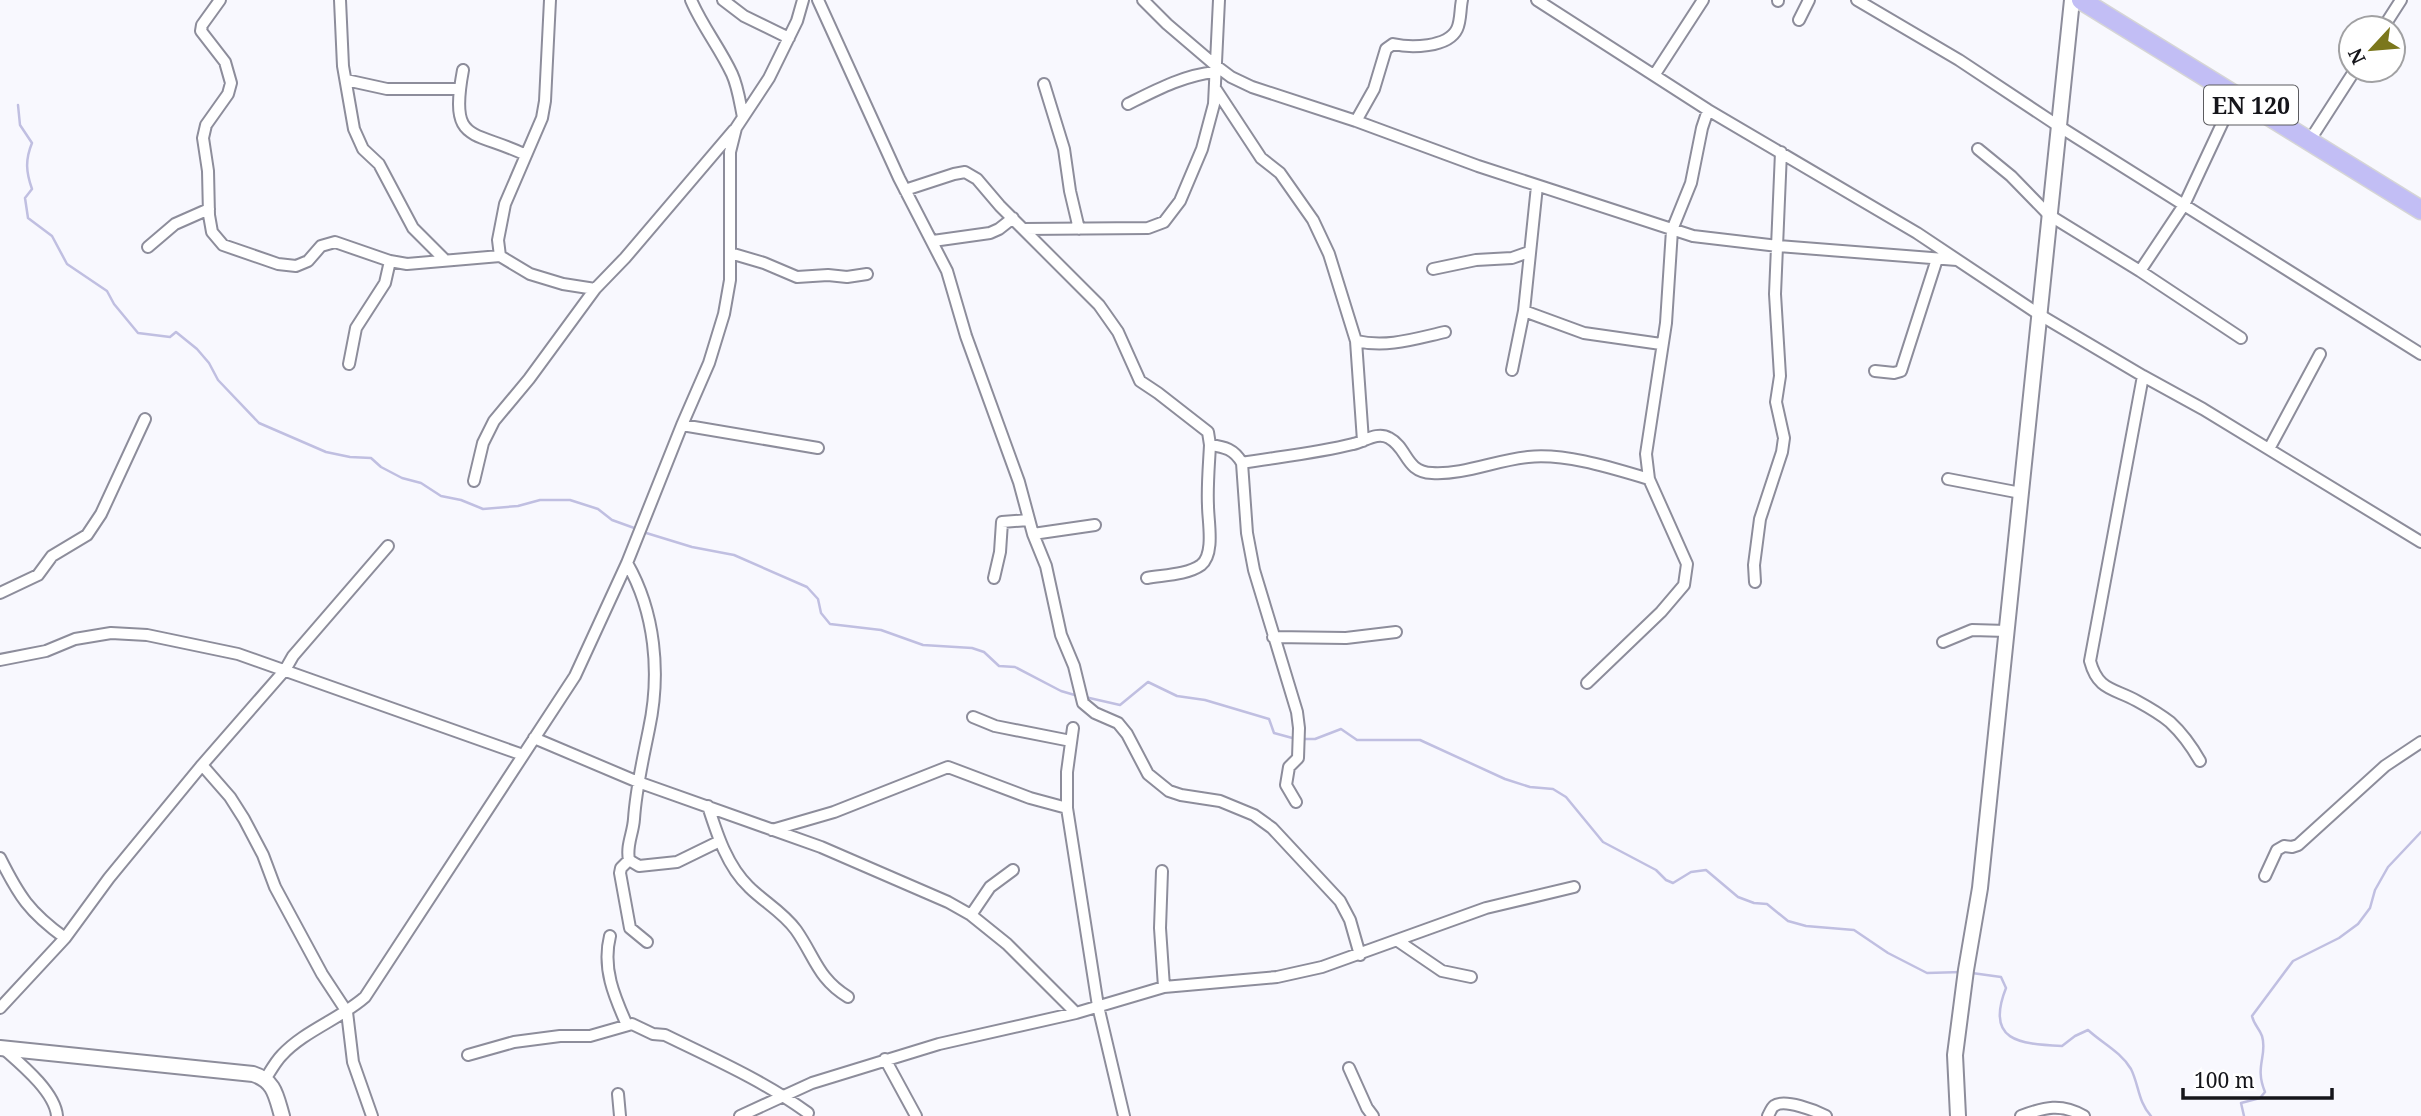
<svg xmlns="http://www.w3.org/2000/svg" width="2421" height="1116" viewBox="0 0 2421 1116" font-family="'Noto Serif',serif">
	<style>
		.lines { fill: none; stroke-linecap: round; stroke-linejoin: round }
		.stream { stroke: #c0bfe1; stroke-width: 2.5 }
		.minor-casing { stroke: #8d8d9b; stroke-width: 14 }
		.tertiary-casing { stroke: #8d8d9b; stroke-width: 18 }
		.primary-casing { stroke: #d5d5d6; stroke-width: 21 }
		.minor { stroke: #fff; stroke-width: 10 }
		.tertiary { stroke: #fff; stroke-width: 14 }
		.primary { stroke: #c2bef5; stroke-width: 18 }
		.labels { text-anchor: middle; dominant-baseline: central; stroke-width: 5; stroke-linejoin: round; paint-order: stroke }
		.shield { fill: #fff; stroke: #5b5b5f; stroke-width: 2 }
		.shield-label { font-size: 23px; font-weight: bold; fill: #15151a }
	</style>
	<rect width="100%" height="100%" fill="#f8f8fe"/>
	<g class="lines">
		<path class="stream" d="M18 105 20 125 32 143C25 160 26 172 32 189L25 198 28 218 52 236 67 264 107 291 114 304 138 333 170 337 176 332 197 349 209 363 218 380 259 423 326 452 350 457 371 458 381 467 402 478 421 483 441 496 461 500 483 509 518 506 540 500H570L598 509 612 520 637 529
			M643 532 692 547 734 555 807 587 818 599 821 613 830 624 881 630 923 645 972 648 984 652 999 666 1015 667 1061 691 1078 696
			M1085 697 1120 705 1148 682 1177 696 1205 700 1269 719 1274 733 1296 739
			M1303 739H1315L1341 729 1357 740H1420L1505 779 1530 787 1553 789 1566 797 1603 842 1656 870 1666 880 1673 883 1691 872 1706 870 1738 897 1754 903 1767 904 1788 921 1806 926 1854 930 1888 953 1927 973 1962 972
			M1972 973 2001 977 2006 988C1985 1041 2019 1044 2062 1046L2075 1036 2088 1030C2102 1043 2121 1052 2131 1069 2139 1085 2138 1102 2151 1116
			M2244 1116 2241 1103 2260 1098 2265 1092C2254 1066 2268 1055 2262 1036 2259 1028 2254 1025 2252 1016L2293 961 2339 938 2358 924 2370 908 2375 890 2388 867 2421 832"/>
		<g class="minor-casing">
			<path id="minor" d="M220 0 202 25 201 31 225 62 231 83 228 94 206 125 203 138 208 171 209 215 212 232 223 245 278 264 296 266 308 261 321 246 335 242 390 261 407 264 500 256 530 274 563 284 595 289
				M340 0 343 66 354 129 363 149 379 164 413 228 445 260
				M691 0C702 26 720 48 732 74 738 87 740 103 743 117
				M723 0 744 16 789 38
				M818 0 899 178 947 271 966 336 1019 482 1033 534 1046 566 1061 635 1074 666 1083 703 1095 713 1118 723 1127 734 1148 774 1169 791 1181 795 1220 801 1254 815 1272 828 1340 901 1350 920 1360 955
				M1143 0 1167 24 1215 65 1231 77 1252 87 1356 121 1478 166 1693 236 1778 246 1957 260
				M1537 0 1708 110 1917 233 2040 315 2143 376 2203 409 2421 542
				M1857 0 1959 60 2060 127 2421 354
				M1778 1V0
				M1799 20 1809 0
				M2383 28 2401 0
				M463 70C449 145 472 129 526 155
				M1655 74 1703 0
				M346 80 387 89H460
				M1044 84 1064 149 1070 191 1079 229
				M1215 88 1261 158 1280 173 1313 220 1329 254 1356 341 1363 441
				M1128 104C1156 90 1184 75 1215 72
				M1356 121 1374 89 1386 49 1393 44C1410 48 1448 48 1457 29 1461 21 1460 9 1462 0
				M2310 140 2355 70
				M1978 149 2011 176 2049 215 2140 271 2241 338
				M1537 186 1524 311 1584 333 1661 344
				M905 190 954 174 965 172 977 179 1000 206 1099 305 1118 332 1140 381 1158 393 1208 432 1210 445C1225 447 1234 449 1242 463L1247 533 1254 570 1297 712 1299 728 1298 758 1289 767 1286 785 1296 802
				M1024 229 1148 228 1164 222 1180 201 1202 149 1214 104 1219 0
				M933 241 990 233 999 229 1013 218
				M148 247 175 224 209 209
				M730 253 764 263 797 277 828 275 847 277 867 274
				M500 256 498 240 505 204 542 118 545 101 550 0
				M1433 269 1476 260 1512 258 1529 252
				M2140 271 2184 205 2235 96
				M1356 341C1387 348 1414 339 1445 332
				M349 364 356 328 385 283 390 261
				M1512 370 1524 311
				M1875 371 1894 373 1901 371 1937 259
				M2143 376 2090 661C2098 691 2114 688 2137 701 2148 707 2160 714 2170 722 2183 734 2192 747 2200 761
				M682 425 818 448
				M2269 449 2320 354
				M1242 463C1278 457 1317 453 1353 444 1364 442 1377 431 1389 438 1408 448 1405 472 1432 473 1464 475 1496 460 1528 457 1566 453 1612 468 1649 479
				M1948 479 2021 493
				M474 481 483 443 494 421 529 379 595 289 625 258 734 130
				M1033 534 1095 525
				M627 563C655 612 661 673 649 729 643 759 636 788 634 819 633 834 626 845 629 860L639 866 677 862 720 841
				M994 578 1000 552 1002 522 1029 520
				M1147 578C1163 575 1187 575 1201 565 1215 554 1208 521 1208 506 1207 486 1209 465 1210 445
				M1755 582 1754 565 1760 519 1782 452 1784 438 1776 402 1780 376 1775 294 1781 152
				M0 593 38 575 52 556 87 535 101 514 145 419
				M1273 637 1346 638 1396 632
				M1943 642 1972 630 2007 631
				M0 660 46 651 75 639 111 633 147 635 238 654 523 755
				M1587 683 1661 612 1684 585 1687 564 1649 479 1646 454 1666 323 1672 230 1691 183 1702 128 1708 110
				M973 717 995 726 1071 741
				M1073 728 1067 772V808L1098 1006 1124 1116
				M534 738 638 782 821 847 948 902 971 915 1007 944 1076 1013
				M202 765 230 797 244 819 263 855 275 887 322 974 347 1012 353 1062 372 1116
				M708 806C717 834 727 866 749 887 764 902 783 912 796 930 815 957 818 979 848 997
				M772 830 834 812 948 767 1030 798 1067 808
				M0 858C19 896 29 912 65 938
				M629 860 621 868 620 873 630 928 647 942
				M1162 871 1160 928 1164 987
				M2265 876 2277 850 2284 846 2292 847 2298 845 2385 766 2421 742
				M971 915 990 887 1013 870
				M610 936C602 968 614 996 627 1025
				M1398 941 1442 971 1471 977
				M0 1008 65 938 109 878 202 765 285 670 293 656 388 546
				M4 1049C21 1064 55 1092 57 1116
				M468 1055 514 1042 560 1036H590L632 1024 653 1034 665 1035C714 1059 764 1081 808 1113
				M885 1059 916 1116
				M1349 1068 1367 1108 1373 1116
				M266 1078C271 1070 276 1061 282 1055 304 1031 340 1019 365 997L575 676 627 563 682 425 709 363 724 314 730 280V152L736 128 769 78 797 21 803 0
				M618 1094 620 1116
				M740 1116 812 1083 939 1044 1076 1013 1164 987 1277 977 1322 967 1486 908 1574 887
				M1768 1116C1769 1114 1772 1107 1774 1106 1784 1098 1816 1111 1826 1116
				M2021 1116C2045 1107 2061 1103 2084 1116"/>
		</g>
		<g class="tertiary-casing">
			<path id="tertiary" d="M0 1048 253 1074C275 1081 276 1096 282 1116
				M1958 1116 1955 1055 1966 970 1980 888 2072 0"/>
		</g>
		<g class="primary-casing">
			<path id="primary" d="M2081 0 2421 210"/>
		</g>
		<use href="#minor" class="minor"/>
		<use href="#tertiary" class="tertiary"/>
		<use href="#primary" class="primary"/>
	</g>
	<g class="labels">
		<rect class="shield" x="2204" y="85.5" width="94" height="39" rx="5"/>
		<g class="shield-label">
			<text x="2251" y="105">EN 120</text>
		</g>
	</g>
	<g transform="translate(2372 49) rotate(244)"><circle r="33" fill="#ffffff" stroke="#a1a1a3" stroke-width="2"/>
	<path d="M0-5L12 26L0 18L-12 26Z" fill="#7b771c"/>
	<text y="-10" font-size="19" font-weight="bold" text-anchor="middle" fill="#15151a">N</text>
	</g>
	<path d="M2183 1088v10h149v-10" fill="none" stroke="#15151a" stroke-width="3.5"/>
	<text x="2194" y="1088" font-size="21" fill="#15151a" stroke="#ffffff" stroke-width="5" paint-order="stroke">100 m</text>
</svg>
